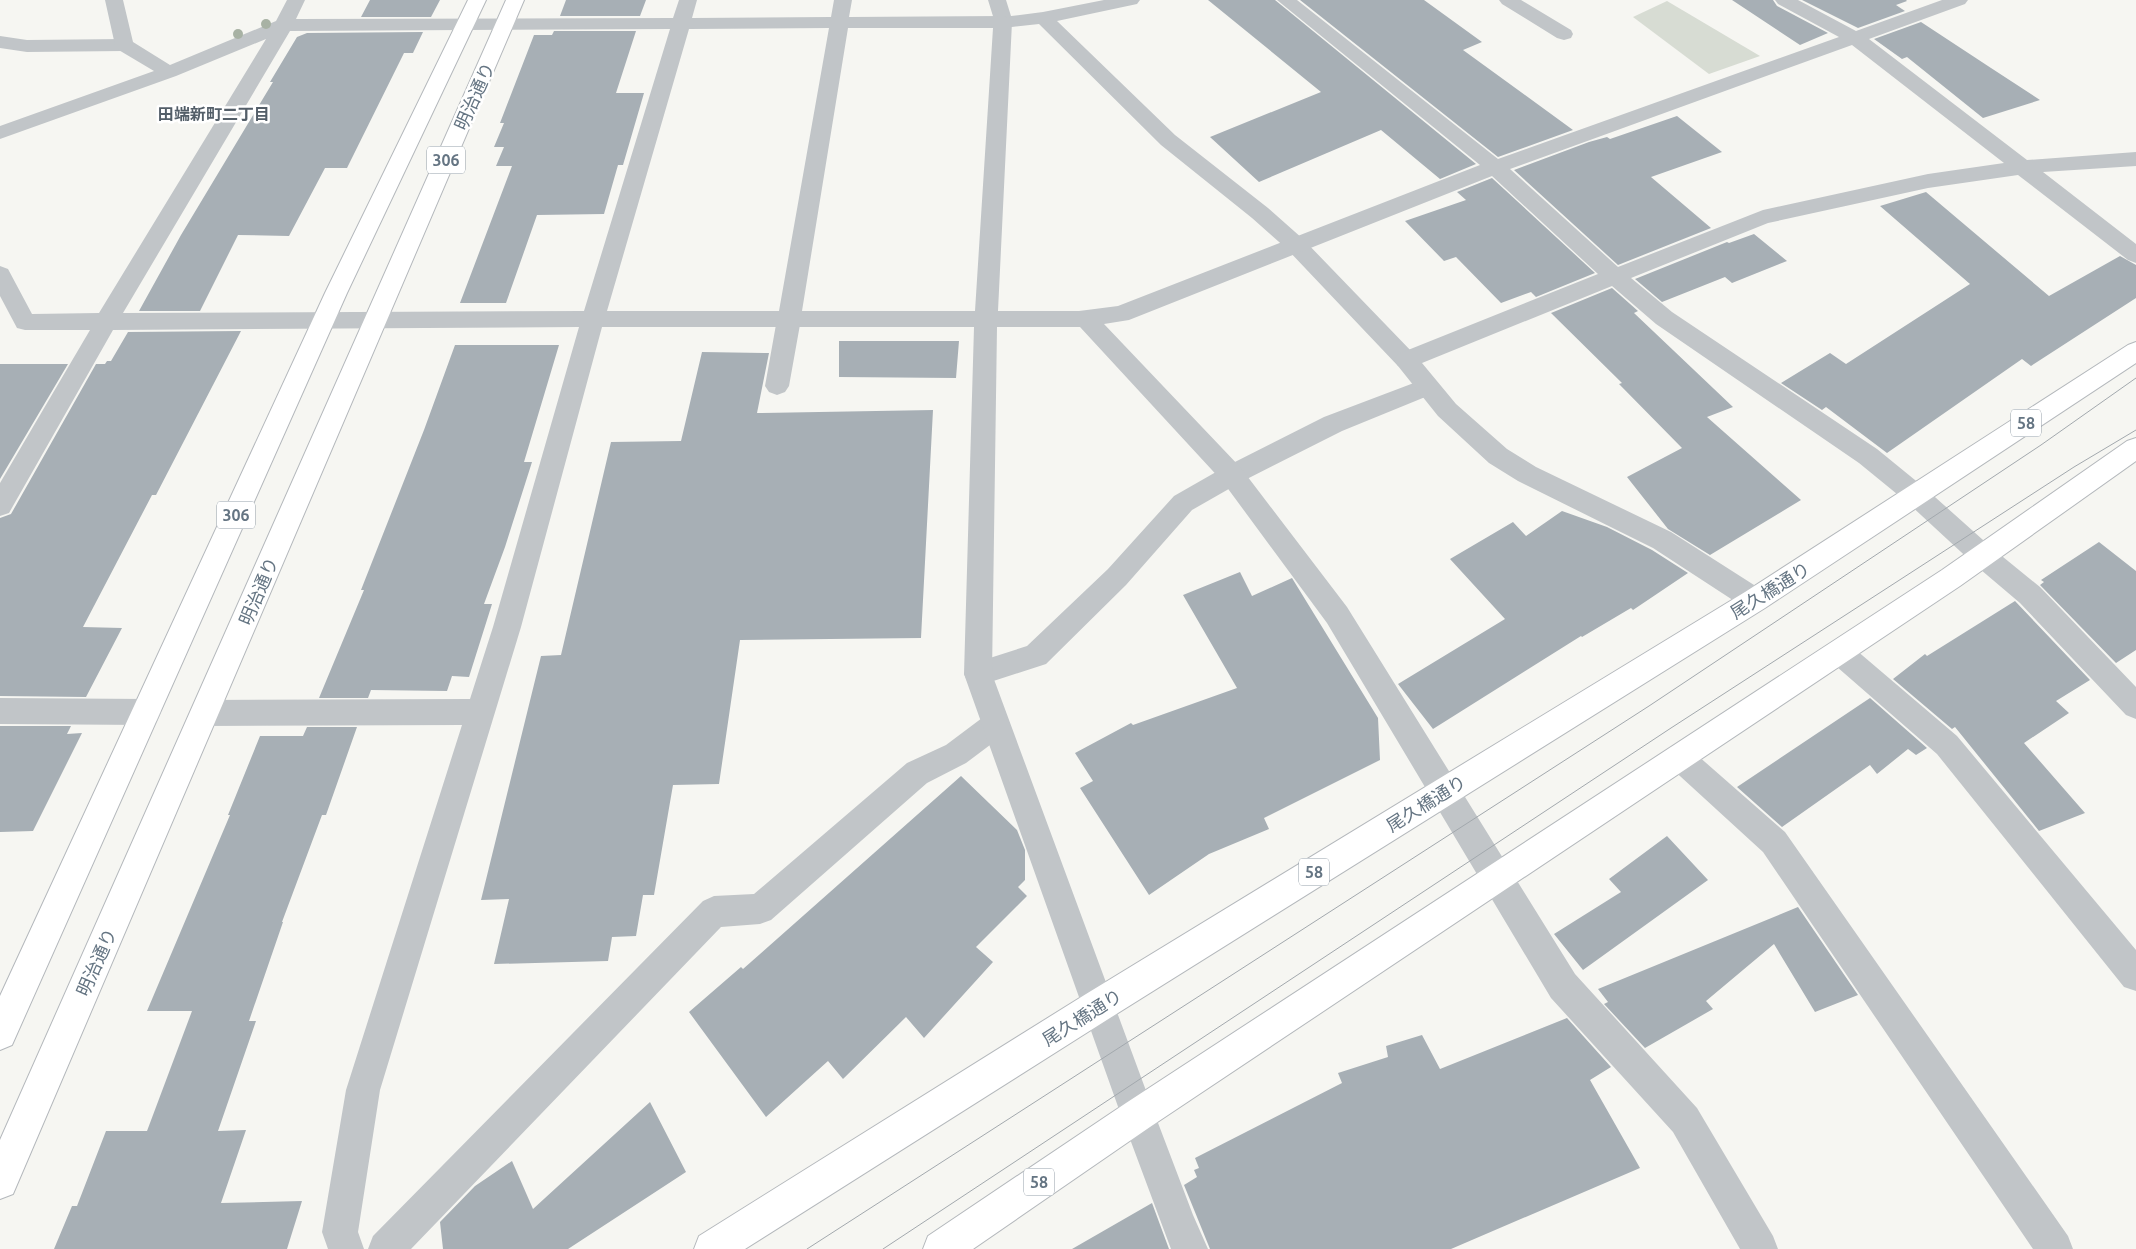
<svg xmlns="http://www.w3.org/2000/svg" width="2136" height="1249" viewBox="0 0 2136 1249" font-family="Ubuntu,'Noto Sans JP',sans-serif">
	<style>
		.green { fill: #d7dcd3 }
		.building { fill: #a7afb5 }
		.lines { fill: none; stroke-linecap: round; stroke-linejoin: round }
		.primary-casing { stroke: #b4b8bc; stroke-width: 2 }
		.service { fill: #c1c5c8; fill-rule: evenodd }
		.minor { fill: #c1c5c8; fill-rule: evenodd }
		.primary { fill: #fff; fill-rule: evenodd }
		.tram { stroke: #a2a8ad; stroke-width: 1 }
		.tree { fill: #a8b2a4 }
		.labels { text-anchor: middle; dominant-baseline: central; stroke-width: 5; stroke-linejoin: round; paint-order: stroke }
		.far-neighbourhood-label { font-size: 16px; font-weight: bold; fill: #535e68; stroke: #fff }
		.shield { fill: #fff; stroke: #939ea8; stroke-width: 1 }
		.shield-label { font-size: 16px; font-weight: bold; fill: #657583 }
		.street-label { font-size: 18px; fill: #657583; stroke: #fff }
	</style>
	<rect width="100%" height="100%" fill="#f6f6f2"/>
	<path class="green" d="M1667 1 1760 56 1709 74 1633 17Z"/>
	<path class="building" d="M370 0H440L431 17H361Z
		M566 0H646L640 16H560Z
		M1208 0H1275L1476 164 1440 179 1381 130 1259 182 1210 137 1321 92Z
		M1300 0H1424L1482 42 1463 50 1573 130 1498 157Z
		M1732 0H1773L1777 6 1828 33 1800 45Z
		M1802 0H1906L1907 1 1896 5 1905 11 1858 28Z
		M1921 22 1991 68 2040 100 1983 118 1907 57 1902 59 1874 39Z
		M554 31H636L616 93H644L623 165H618L604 214 537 215 506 303H460L512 166H496L504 147H494L504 123H500L534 35H552Z
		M423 32 413 53H404L347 168H325L289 236 238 235 200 311H139L181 235 273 82H270L297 37 307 33Z
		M1677 116 1722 152 1651 177 1711 228 1618 265 1514 170 1589 142 1607 137 1610 139Z
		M1492 178 1595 273 1536 297 1531 292 1501 303 1456 257 1444 261 1405 221 1466 200 1457 192Z
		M1926 192 2049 296 2120 256 2136 265V298L2031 366 2022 359 1887 453 1826 407 1822 410 1781 383 1830 353 1846 364 1970 284 1880 206Z
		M1754 234 1787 261 1732 283 1725 277 1662 302 1635 279 1727 242 1729 243Z
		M1612 288 1638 311 1634 313 1733 407 1707 417 1801 500 1710 555 1668 529 1627 477 1682 448 1619 384 1622 383 1551 313Z
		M241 331 156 495H152L83 627 122 628 86 697 0 696V518L11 514 96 364H105L107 361H111L128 332Z
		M839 341H959L956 378 839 377Z
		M455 345H559L524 462H532L505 547 484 604H492L469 677 452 676 447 691 371 690 368 698H319L364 590H361L424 430Z
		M702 352 769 353 757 413 933 410 921 638 740 640 719 784 673 785 654 895H643L636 936 612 937 608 961 494 964 509 899 481 900 541 656 561 655 611 442 681 441Z
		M0 364H68L0 479Z
		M1562 511 1607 527 1652 550 1688 573 1633 610 1631 608 1582 637 1581 636 1433 729 1398 684 1505 619 1450 559 1513 522 1526 536Z
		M2099 542 2136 571V650L2116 663 2040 585 2044 582 2041 580Z
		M1240 572 1252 596 1292 578 1378 718 1380 760 1264 818 1269 829 1209 854 1149 895 1080 788 1093 781 1075 753 1131 723 1133 725 1237 688 1183 595Z
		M2015 601 2090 680 2056 701 2069 713 2024 743 2085 813 2039 831 1955 727 1952 729 1893 679 1925 654 1927 656Z
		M1870 698 1927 748 1916 755 1908 749 1877 774 1870 765 1782 827 1737 787Z
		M0 726H71L67 734 82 733 33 831 0 832Z
		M307 727H357L326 815H322L282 922H283L249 1021H256L218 1131 246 1130 221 1203 302 1201 287 1249H54L72 1206H77L106 1131H147L192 1011H147L230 815H228L260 736H303Z
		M961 776 1017 830 1025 850V880L1018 887 1027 896 976 947 993 962 924 1038 906 1017 843 1079 828 1061 766 1117 689 1012 741 967 743 969Z
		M1667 836 1708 880 1583 970 1554 934 1621 892 1609 879Z
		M1798 907 1858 995 1815 1012 1774 944 1706 1001 1713 1009 1645 1048 1604 1004 1608 1002 1598 989Z
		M1567 1018 1611 1067 1590 1080 1640 1168 1451 1249H1210L1184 1185 1197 1177 1194 1170 1199 1168 1195 1158 1342 1083 1338 1073 1388 1057 1386 1046 1422 1035 1440 1069Z
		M650 1102 686 1172 568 1249H443L440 1222 475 1186 512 1161 533 1209Z
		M1152 1203 1169 1249H1072Z"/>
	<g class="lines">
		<g class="primary-casing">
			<path id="primary" d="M468 0H486L347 293 12 1045 0 1050V996L325 293Z
				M506 0H524L13 1194 0 1199V1140Z
				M2136 342V363L1765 608 1110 1018 745 1249H694L699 1236 1086 994 1745 592 2128 345Z
				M2136 438V461L1960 586 1150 1127 973 1249H923L928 1236 1126 1103 1942 570 2127 441Z"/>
		</g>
		<path class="service" d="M988 0H1006L1011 16 1043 12 1104 0H1140L1137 4 1057 21 1175 135 1268 208 1303 239 1414 354 1418 360 1414 366 1406 369 1398 366 1287 249 1252 218 1161 145 1039 24 1003 28 996 26Z
			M1499 0H1521L1571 30 1573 34 1571 38 1564 40 1557 38 1502 4Z
			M0 36 27 40 124 39 131 41 133 45 131 49 124 51 27 52 0 48Z
			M789 311 797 313 801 319 789 386 785 392 777 395 769 392 765 386 777 319 781 313Z
			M1427 378 1435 381 1439 387 1435 393 1342 431 1241 482 1192 510 1126 585 1046 664 978 686 968 683 964 674 968 665 1027 646 1108 569 1174 496 1223 468 1324 417Z
			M1839 640 1849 644 1957 736 2136 950V991L2124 987 1937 754 1829 660 1825 652 1829 644Z
			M996 711 1006 715 1010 724 1006 733 966 763 927 783 771 920 760 924 721 927 411 1249H368L373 1236 703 901 714 896 754 894 907 763 946 745 986 715Z
			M1679 744 1689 748 1785 832 2068 1236 2073 1249H2033L1763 852 1669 766 1664 757 1669 748Z"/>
		<path class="minor" d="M105 0H123L133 42 170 65 276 21 287 0H305L296 19 673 18 679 0H697L692 18 831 17 834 0H852L849 17 1003 16 1010 18 1012 22 998 311H1079L1118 306 1480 165 1277 0H1297L1498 159 1839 37 1778 4 1775 0H1798L1856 31 1942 0H1968L1965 4 1869 39 2027 160 2136 152V166L2043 172 2136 244V263L2128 260 2018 175 1928 188 1768 223 1631 278 1672 312 1877 449 1926 489 1992 548 2040 587 2136 687V719L2126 715 2020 603 1974 564 1908 503 1859 463 1656 324 1612 286 1422 363 1456 404 1507 449 1536 467 1671 532 1765 592 1769 600 1765 608 1755 611 1745 608 1653 548 1518 481 1489 463 1438 416 1398 366 1394 360 1398 354 1598 274 1492 176 1129 320 1104 324 1241 468 1347 607 1575 974 1697 1108 1773 1236 1778 1249H1740L1673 1132 1551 998 1327 623 1223 482 1080 327H997L992 674 1155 1115 1193 1215 1208 1249H1171L1121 1115 964 674 974 327H602L521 627 380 1090 358 1232 364 1249H328L322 1232 346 1090 462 725 204 726 194 722 190 713 194 704 204 700 470 699 493 627 579 327 113 330 9 513 0 516V483L90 330H25L17 328 0 296V266L8 269 32 314 99 313 266 39 176 76 0 139V126L154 71 117 49 115 45ZM829 28 779 311H607L689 29ZM848 28H993L975 311H802ZM670 29 584 311 123 313 290 31ZM1852 45 2004 163 1928 174 1763 210 1618 267 1510 169Z
			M0 698 147 699 157 703 161 712 157 721 147 725 0 724Z"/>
		<use href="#primary" class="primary"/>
		<path class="tram" d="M807 1249 1649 706 2041 445 2136 378
			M883 1249 1671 728 2074 467 2136 430"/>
	</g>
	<g class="tree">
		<circle cx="266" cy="24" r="5"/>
		<circle cx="238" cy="34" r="5"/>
	</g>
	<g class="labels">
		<g class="far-neighbourhood-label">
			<text x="214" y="114">田端新町二丁目</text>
		</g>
		<g class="shield">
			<rect x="427" y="146.5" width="38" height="27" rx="4"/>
			<rect x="2011" y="409.5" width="30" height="27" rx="4"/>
			<rect x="217" y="501.5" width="38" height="27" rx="4"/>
			<rect x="1299" y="858.5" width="30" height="27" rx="4"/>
			<rect x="1024" y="1168.5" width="30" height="27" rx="4"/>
		</g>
		<g class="shield-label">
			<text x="446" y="160">306</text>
			<text x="2026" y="423">58</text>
			<text x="236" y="515">306</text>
			<text x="1314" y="872">58</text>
			<text x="1039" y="1182">58</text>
		</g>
		<g class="street-label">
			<text transform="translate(474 96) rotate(-66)">明治通り</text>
			<text transform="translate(1770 590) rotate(-32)">尾久橋通り</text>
			<text transform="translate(258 591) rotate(-67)">明治通り</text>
			<text transform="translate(1426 803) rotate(-32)">尾久橋通り</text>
			<text transform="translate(96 962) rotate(-66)">明治通り</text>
			<text transform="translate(1082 1017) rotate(-32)">尾久橋通り</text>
		</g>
	</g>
</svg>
